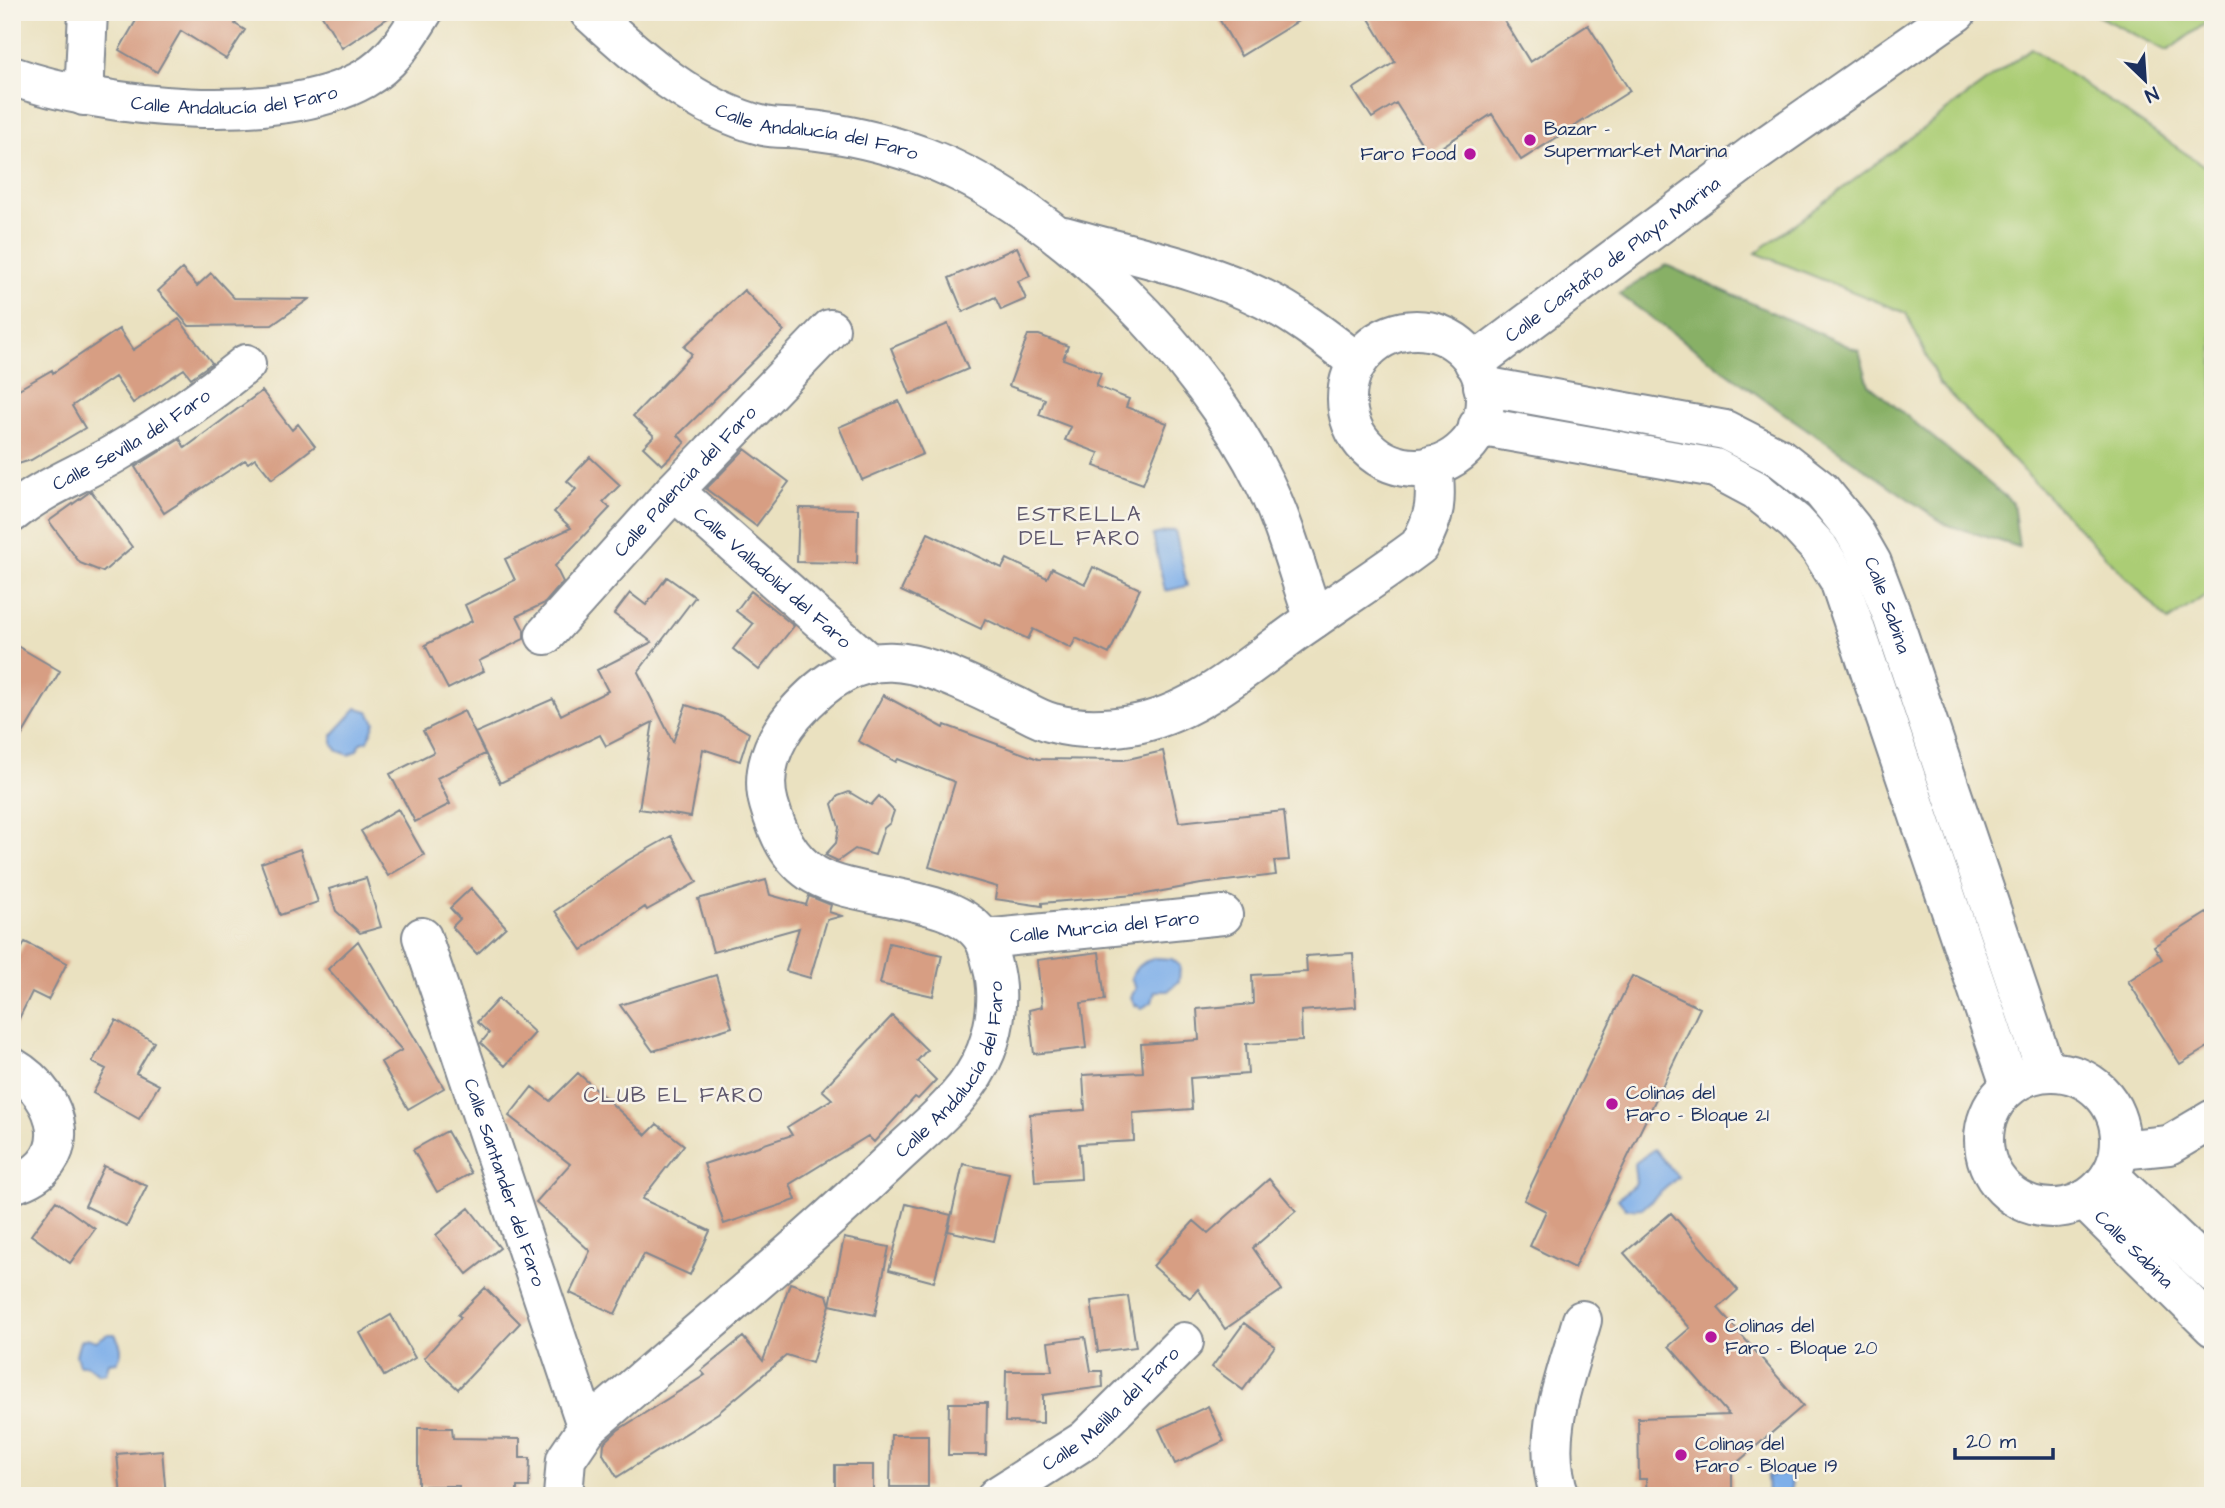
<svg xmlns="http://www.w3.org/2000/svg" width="2225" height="1508" viewBox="0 0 2225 1508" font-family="'Architects Daughter',sans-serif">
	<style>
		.green { fill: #abcd75; stroke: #637e6a; stroke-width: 2 }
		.forest { fill: #88b066; stroke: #527062; stroke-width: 2 }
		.water { fill: #7eafe9; stroke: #4c6fa4; stroke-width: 2 }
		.building { fill: #d79e83 }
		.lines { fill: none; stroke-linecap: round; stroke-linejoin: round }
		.minor-casing { stroke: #82888f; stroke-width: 42 }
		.minor { stroke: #fff; stroke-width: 38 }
		.poi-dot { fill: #b5179e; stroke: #f7f3e8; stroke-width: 2.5 }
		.labels { text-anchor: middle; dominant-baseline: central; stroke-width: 5; stroke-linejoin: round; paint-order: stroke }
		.street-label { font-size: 19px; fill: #1b2f5e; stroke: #f7f3e8 }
		.poi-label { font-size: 19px; fill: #1b2f5e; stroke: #f7f3e8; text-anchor: start }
		.neighbourhood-label { font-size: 21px; letter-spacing: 2px; fill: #5d566b; stroke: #f7f3e8 }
	</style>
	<rect width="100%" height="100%" fill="#f7f3e8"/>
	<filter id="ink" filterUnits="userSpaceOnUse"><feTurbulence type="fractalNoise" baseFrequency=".0143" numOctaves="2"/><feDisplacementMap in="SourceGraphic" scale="14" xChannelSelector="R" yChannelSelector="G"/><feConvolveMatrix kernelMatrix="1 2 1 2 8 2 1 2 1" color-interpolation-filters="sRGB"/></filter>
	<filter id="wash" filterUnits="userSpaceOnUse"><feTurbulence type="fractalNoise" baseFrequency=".00686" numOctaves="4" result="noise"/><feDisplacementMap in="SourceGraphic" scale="28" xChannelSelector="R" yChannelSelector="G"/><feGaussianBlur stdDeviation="1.57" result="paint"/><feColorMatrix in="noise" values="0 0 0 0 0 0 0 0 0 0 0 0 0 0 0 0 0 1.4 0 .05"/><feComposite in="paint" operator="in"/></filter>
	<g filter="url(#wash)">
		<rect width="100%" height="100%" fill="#eae1c0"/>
		<path class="green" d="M2090 12H2213V18L2167 51Z
			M2031 48 2213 172V590L2168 621 1939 383 1906 313 1756 253Z"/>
		<path class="forest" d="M1666 265 1859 351 1869 385 2013 503 2019 547 1945 524 1769 403 1619 294Z"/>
		<path class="water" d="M1175 530 1187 586 1165 591 1153 535Z
			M357 708 368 711 375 722 368 741 360 743 357 750 349 755 338 751 332 743V735Z
			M1157 958 1172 959 1180 966 1179 981 1168 991H1155L1152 1002 1142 1008 1135 1005 1131 997 1136 988 1131 979C1136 964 1142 962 1157 958Z
			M1654 1149 1678 1177 1643 1208 1626 1209 1618 1199 1636 1183 1634 1164Z
			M108 1334H115C121 1345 124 1352 117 1362L109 1363 106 1373 99 1374 86 1365H79L76 1355 80 1341 87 1338 96 1341Z
			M1791 1474 1792 1496H1768L1767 1476Z"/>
		<g id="blocks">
			<path class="building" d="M141 12H242L235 24 245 30 226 59 181 31 157 72 119 50Z
				M320 12H397L342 48Z
				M1215 12H1313L1241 56Z
				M1365 12H1499L1530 62 1588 25 1630 91 1521 160 1492 114 1429 155 1396 103 1372 118 1353 89 1395 62Z
				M1017 247 1030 276 1018 281 1026 299 1001 310 995 297 963 312 949 278Z
				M182 269 197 286 211 273 234 298 309 299 272 325 189 326 158 291Z
				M744 290 784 331 678 435 685 443 662 465 643 447 654 436 633 416 692 354 684 347Z
				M179 319 212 363 191 378 184 369 133 403 115 377 72 406 85 428 31 460 12 466V393L52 370 53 373 119 329 133 350Z
				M948 324 968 369 910 394 891 348Z
				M1028 335H1039L1068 346 1063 359 1101 373 1096 386 1129 399 1126 407 1167 423 1143 484 1094 466 1099 453 1065 440 1071 427 1039 415 1045 399 1009 386Z
				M262 391 292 430 298 424 315 446 272 479 255 458 248 463 245 460 164 513 135 467 180 439 185 448Z
				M899 401 923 454 862 480 839 427Z
				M745 449 789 482 756 526 706 489Z
				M590 457 620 485 603 502 610 508 555 566 563 582 545 603 517 616 524 630V639L479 661 484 671 448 689 425 645 472 621 465 605 515 580 505 559 571 528 554 512 576 489 567 481Z
				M91 491 132 547 103 572 80 563 49 521Z
				M799 508 858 509 857 563 797 562Z
				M928 533 1002 568 1007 559 1047 578 1052 568 1085 584 1093 567 1140 589 1109 654 1076 638 1071 648 1033 629 1028 639 985 619 981 629 901 591Z
				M667 577 695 597 638 672 673 742 686 705 718 715 749 733 740 761 703 749 691 817 639 809 653 722 606 746 600 735 500 783 475 733 553 699 561 715 608 691 597 670 652 642 614 614 630 593 646 605Z
				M751 591 794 626 759 670 733 649 753 624 736 611Z
				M12 643 60 671 12 752Z
				M883 695 944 728 945 725 1038 759 1124 760 1163 751 1179 822 1284 811 1289 860 1274 861 1276 875 1201 884 1146 894 1042 903V906L995 899 997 887 929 867 955 782 898 759 896 762 858 741Z
				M464 711 485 754 437 778 450 804 415 822 390 774 434 752 423 731Z
				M849 792 871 805 879 796 894 811 890 823 884 828 875 855 855 849 838 861 825 855 836 843 839 827 832 804 838 796Z
				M398 809 424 855 388 876 361 831Z
				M671 836 697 882 647 910 645 907 582 950 555 911 625 862Z
				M300 849 318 902 280 915 261 863Z
				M366 878 381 927 360 933 336 911 329 889Z
				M766 880 770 895 806 905 809 896 831 905 829 912 842 916 827 920 810 978 786 971 799 928 713 952 698 899Z
				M471 888 506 927 477 954 452 927 460 919 450 908Z
				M2213 909V1044L2180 1064 2128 981 2162 959 2154 946Z
				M358 941 444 1088 408 1109 381 1062 402 1050 328 969Z
				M25 942 67 963 48 1000 32 992 12 1033V967Z
				M889 943 942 955 933 996 880 984Z
				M1099 952 1105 1000 1081 1003 1086 1048 1034 1054 1029 1010 1042 1007 1037 960Z
				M1353 953 1356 1007 1301 1011 1302 1041 1246 1044 1248 1074 1190 1078 1192 1109 1133 1113 1134 1141 1079 1144 1081 1179 1035 1182 1030 1114 1085 1110 1083 1075 1143 1072 1141 1044 1199 1040 1197 1009 1253 1004 1252 975 1307 972 1306 956Z
				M716 975 732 1027 653 1051 620 1005Z
				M1632 976 1700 1008 1574 1268 1530 1246 1546 1211 1524 1200Z
				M498 999 535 1033 505 1066 481 1043 489 1033 477 1022Z
				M892 1016 927 1050 917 1061 936 1080 918 1099 915 1097 874 1142 868 1136 790 1184 796 1200 724 1224 704 1164 792 1135 787 1127 832 1099 822 1090Z
				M116 1020 154 1042 136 1073 159 1085 139 1119 93 1093 106 1069 92 1062Z
				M578 1073 646 1135 657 1124 684 1145 642 1199 710 1231 690 1275 644 1254 615 1314 570 1293 590 1251 536 1202 570 1164 509 1116 532 1087 550 1101Z
				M447 1131 471 1173 437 1192 413 1150Z
				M963 1164 1009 1173 994 1241 948 1231Z
				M104 1166 147 1186 127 1226 85 1206Z
				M1269 1179 1296 1211 1253 1248 1282 1290 1225 1329 1198 1289 1190 1298 1153 1266 1194 1221 1208 1233Z
				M56 1201 95 1229 70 1263 31 1235Z
				M906 1204 951 1215 934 1282 889 1270Z
				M469 1208 500 1248 467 1274 436 1235Z
				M1671 1213 1738 1290 1718 1308 1803 1406 1732 1467V1496H1647L1646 1479H1639L1638 1418 1729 1415 1669 1346 1690 1328 1624 1253Z
				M844 1238 889 1247 875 1315 830 1305 812 1363 787 1355 718 1413 617 1477 603 1454 604 1443 618 1430 705 1375 701 1371 743 1337 763 1361 790 1283 827 1295 830 1305Z
				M485 1288 520 1323 458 1389 424 1358 461 1317 458 1315Z
				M1128 1296 1136 1347 1098 1352 1091 1301Z
				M391 1315 415 1358 384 1376 360 1333Z
				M1244 1323 1275 1346 1243 1390 1212 1367Z
				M1085 1337 1091 1371H1102L1103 1387 1043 1395V1423L1005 1422 1006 1371H1052L1048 1342Z
				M949 1403H987L986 1455H948Z
				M1208 1406 1224 1441 1175 1464 1159 1429Z
				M418 1428H452L453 1438 520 1439V1458H530L529 1487H517V1496H459V1486H418Z
				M891 1435H928V1487H890Z
				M162 1450 166 1496H121L117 1454Z
				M835 1465H873V1496H835Z"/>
		</g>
	</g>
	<g filter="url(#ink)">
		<use href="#blocks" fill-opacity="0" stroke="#82888f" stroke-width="2"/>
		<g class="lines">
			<g class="minor-casing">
				<g id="minor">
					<path id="s1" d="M589 12C640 59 695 109 764 126 776 129 789 127 801 129 842 133 886 143 925 157 1059 208 1203 358 1265 484 1286 527 1298 574 1314 619"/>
					<path id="s2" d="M12 76C101 108 279 127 364 79 392 63 406 39 423 12"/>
					<path d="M84 96 88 12"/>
					<path d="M1064 236C1130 255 1202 268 1264 299 1297 315 1327 339 1357 362"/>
					<circle cx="1416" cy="399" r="69"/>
					<path id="s3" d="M1474 363 1754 154 1957 12"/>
					<path id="s4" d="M1483 386 1725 430 1780 458 1821 490 1852 528 1872 563 1891 613 2046 1072"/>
					<path d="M1478 426 1715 468 1756 490 1795 522 1819 548 1839 580 2010 1085"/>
					<path id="s5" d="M674 491 870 664"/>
					<path id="s6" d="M12 513C42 488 80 474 114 454 161 427 204 398 246 364"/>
					<path id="s7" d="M545 635 674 491 830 329"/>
					<path id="s8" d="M422 937 587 1428"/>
					<path id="s9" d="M984 939 1223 915"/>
					<path d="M12 1067C62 1096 79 1165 12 1184"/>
					<circle cx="2052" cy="1140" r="68"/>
					<path d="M2120 1150 2169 1145 2213 1119"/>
					<path d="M2110 1176 2213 1273"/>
					<path id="s10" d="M2084 1200 2213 1327"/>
					<path id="s11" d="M563 1496 566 1459 587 1428C690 1338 797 1251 896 1156 929 1125 969 1095 986 1051 996 1025 1000 992 992 965 990 957 988 947 984 940 957 893 859 901 815 875 789 860 777 832 769 804 760 772 773 740 794 715 870 627 927 666 1013 705 1026 711 1039 720 1053 723 1078 730 1106 729 1131 725 1196 715 1252 662 1304 626 1342 599 1382 574 1419 546 1436 515 1437 501 1433 465"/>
					<path id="s12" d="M997 1496 1085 1440 1184 1342"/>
					<path d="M1560 1496C1539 1437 1566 1377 1582 1320"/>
				</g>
			</g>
			<use href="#minor" class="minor"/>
		</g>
	</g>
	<g class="poi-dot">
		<circle cx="1530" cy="140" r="7"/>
		<circle cx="1470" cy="154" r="7"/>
		<circle cx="1612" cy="1104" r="7"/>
		<circle cx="1711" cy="1337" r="7"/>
		<circle cx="1681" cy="1455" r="7"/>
	</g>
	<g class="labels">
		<g class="street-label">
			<text stroke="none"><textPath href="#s2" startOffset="226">Calle Andalucía del Faro</textPath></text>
			<text stroke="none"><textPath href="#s1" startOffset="264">Calle Andalucía del Faro</textPath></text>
			<text stroke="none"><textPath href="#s3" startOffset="173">Calle Castaño de Playa Marina</textPath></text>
			<text stroke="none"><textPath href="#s6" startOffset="140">Calle Sevilla del Faro</textPath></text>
			<text stroke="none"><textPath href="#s7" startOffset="208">Calle Palencia del Faro</textPath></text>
			<text stroke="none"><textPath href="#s5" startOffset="131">Calle Valladolid del Faro</textPath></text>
			<text stroke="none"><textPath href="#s4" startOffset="494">Calle Sabina</textPath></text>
			<text stroke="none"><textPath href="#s9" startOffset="121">Calle Murcia del Faro</textPath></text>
			<text stroke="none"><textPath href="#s11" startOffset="593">Calle Andalucía del Faro</textPath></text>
			<text stroke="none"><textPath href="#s8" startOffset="259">Calle Santander del Faro</textPath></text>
			<text stroke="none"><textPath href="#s10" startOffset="70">Calle Sabina</textPath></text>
			<text stroke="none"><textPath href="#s12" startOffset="144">Calle Melilla del Faro</textPath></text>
		</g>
		<g class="poi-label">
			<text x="1544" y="129">Bazar -<tspan x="1544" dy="22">Supermarket Marina</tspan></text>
			<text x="1456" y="154" text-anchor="end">Faro Food</text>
			<text x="1626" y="1093">Colinas del<tspan x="1626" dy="22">Faro - Bloque 21</tspan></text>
			<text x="1725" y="1326">Colinas del<tspan x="1725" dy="22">Faro - Bloque 20</tspan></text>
			<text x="1695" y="1444">Colinas del<tspan x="1695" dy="22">Faro - Bloque 19</tspan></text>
		</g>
		<g class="neighbourhood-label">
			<text x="1080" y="514">ESTRELLA<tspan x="1080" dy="24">DEL FARO</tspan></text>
			<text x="674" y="1095">CLUB EL FARO</text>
		</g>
	</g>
	<rect width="2225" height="1508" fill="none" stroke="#f7f3e8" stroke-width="42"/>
	<g transform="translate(2145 80) rotate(155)" stroke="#f7f3e8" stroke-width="5" paint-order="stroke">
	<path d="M0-5L12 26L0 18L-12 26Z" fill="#1b2f5e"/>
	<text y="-10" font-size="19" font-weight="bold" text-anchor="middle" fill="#1b2f5e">N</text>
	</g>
	<path d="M1955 1448v10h98v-10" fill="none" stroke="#1b2f5e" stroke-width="3.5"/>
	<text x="1966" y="1448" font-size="21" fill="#1b2f5e" stroke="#f7f3e8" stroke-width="5" paint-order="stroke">20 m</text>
</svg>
